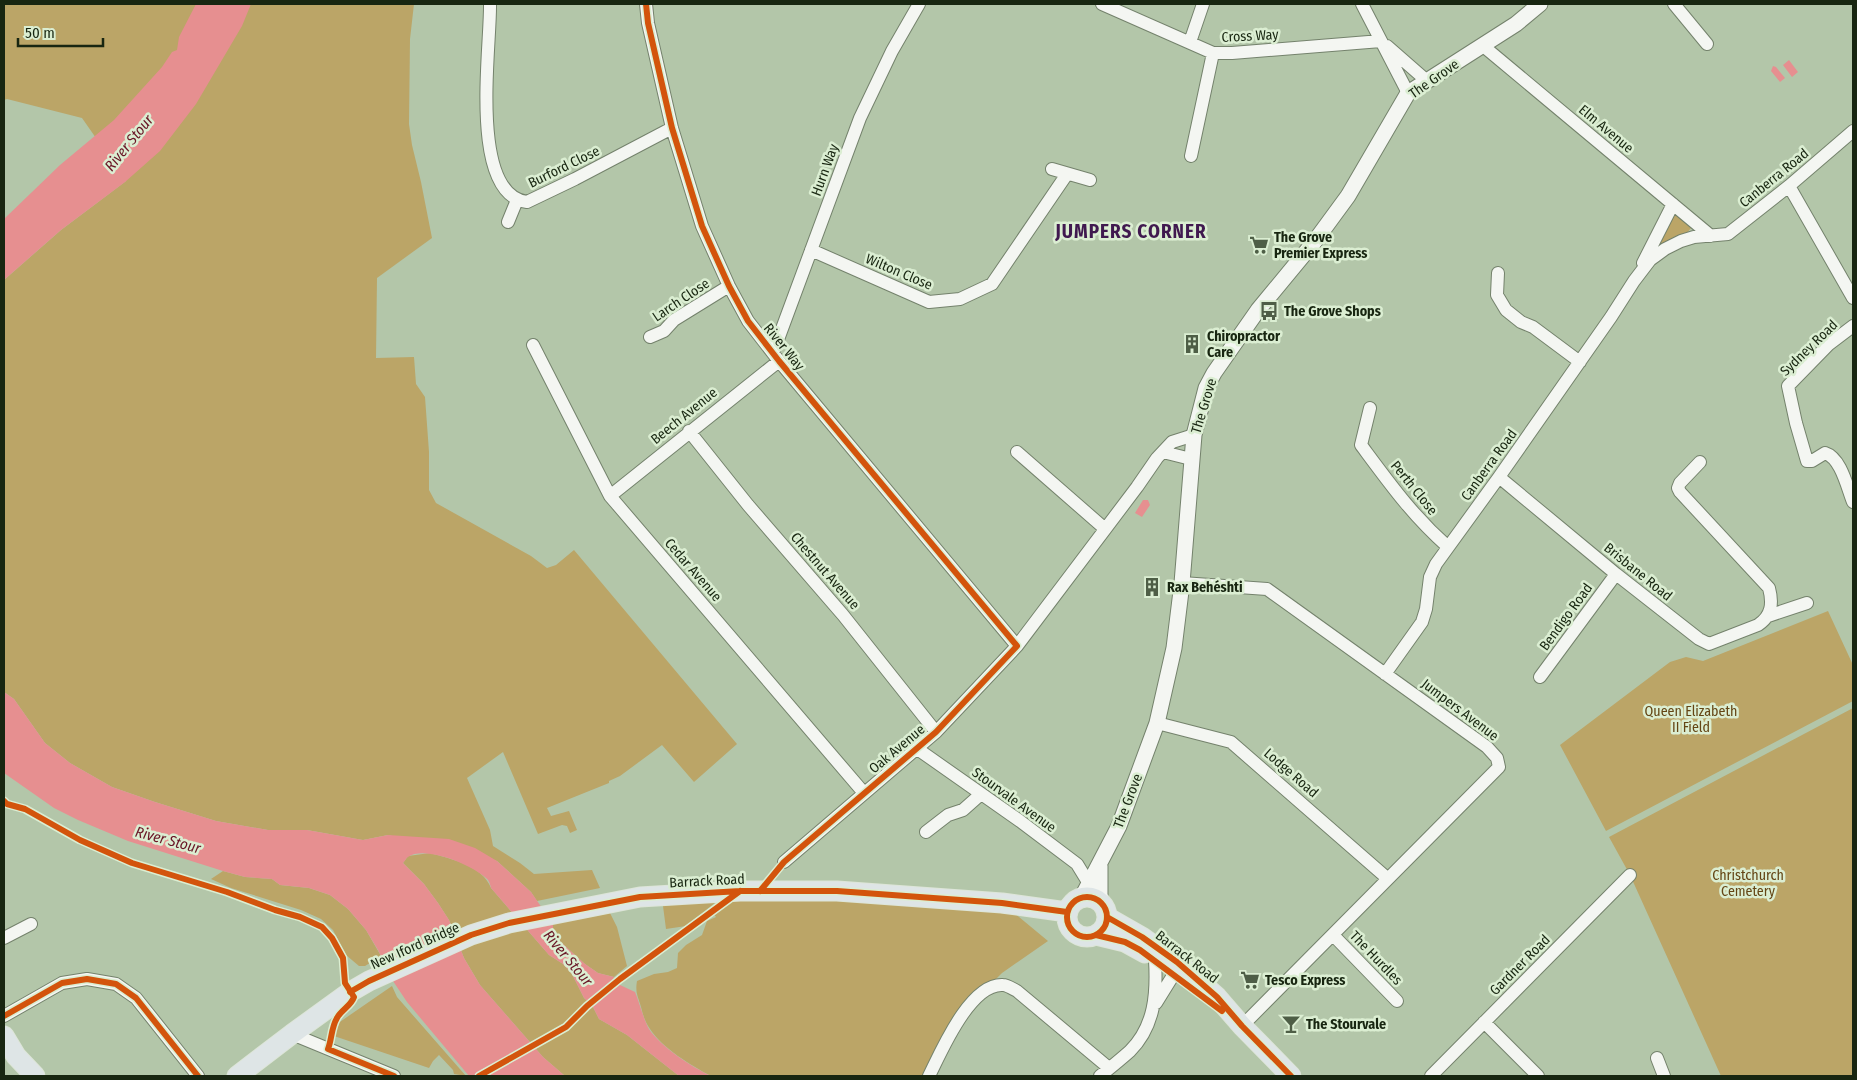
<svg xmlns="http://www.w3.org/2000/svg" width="1857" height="1080" viewBox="0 0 1857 1080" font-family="'Fira Sans Condensed',sans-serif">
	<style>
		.green { fill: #bba567 }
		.water { fill: #e68f90 }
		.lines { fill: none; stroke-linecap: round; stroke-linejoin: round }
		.minor-casing { stroke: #74826c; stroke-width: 14 }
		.tertiary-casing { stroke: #74826c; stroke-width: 17 }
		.primary-casing { stroke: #dde5d8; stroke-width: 21 }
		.minor { stroke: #f4f6f2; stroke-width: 12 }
		.tertiary { stroke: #f4f6f2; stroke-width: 15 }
		.primary { stroke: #dee5e6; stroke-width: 19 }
		.cycleway-casing { stroke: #dbeed2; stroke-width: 9 }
		.cycleway { stroke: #d3540c; stroke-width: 6 }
		.labels { text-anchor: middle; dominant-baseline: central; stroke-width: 5; stroke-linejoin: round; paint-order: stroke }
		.street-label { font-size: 14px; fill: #182611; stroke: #dbeed2 }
		.poi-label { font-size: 14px; font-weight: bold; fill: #182611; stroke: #dbeed2; text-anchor: start }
		.park-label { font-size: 14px; fill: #644514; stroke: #dbeed2 }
		.water-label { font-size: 15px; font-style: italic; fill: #691626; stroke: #dbeed2 }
		.district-label { font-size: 19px; font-weight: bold; letter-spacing: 1px; fill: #40194f; stroke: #dbeed2 }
	</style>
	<rect width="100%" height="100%" fill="#b3c6a9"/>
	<path class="green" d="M4 4H414L410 39 409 124 412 145 421 182 432 238 377 278 376 358 414 357 416 384 425 397 429 452V490L436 503 531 556 547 568 556 565 574 550 737 744 694 782 662 745 620 776 609 781V783L547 808 551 816 569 811 577 830 570 833 567 826 562 825 538 834 503 752 467 778 490 830 493 846 520 863 534 874 592 870 600 888 537 901 531 892 497 861 388 835 363 840 307 830H268L216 821 155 802 112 787 70 763 45 743 14 699 4 692V280L61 230 126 181 82 118 7 99 4 100Z
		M1674 215H1677L1691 228 1687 233 1661 244 1660 241Z
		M1828 611 1853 665V701L1606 831 1560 745 1670 662 1686 657 1703 661Z
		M1853 708V1076H1721L1630 875 1609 837Z
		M430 853C451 859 482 865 491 888L549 955 563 964 572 974 584 998 592 1005 599 1019 627 1035 679 1076H565L543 1057 480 985 464 958 449 920 438 903 424 884 403 863 408 856Z
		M223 871 245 877 272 879 280 885 309 888 330 895 348 909 366 930 381 956 365 966H359L346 955 333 930 321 919 301 910 231 888 211 879Z
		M740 891 1002 903 1048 941 1002 973 965 1010 929 1076H711C692 1066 662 1048 650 1029 645 1022 643 1015 641 1007 638 996 635 993 637 981L654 974 668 972 677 968 678 953 686 945 702 935 707 921 716 917 712 912Z
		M693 902H716L686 926 666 929 663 906Z
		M610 913 617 927 627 966 614 977 598 973 585 964 553 935V924Z
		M392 986 397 997 466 1076 454 1074 453 1070 439 1055 433 1061 429 1068 334 1036V1026Z"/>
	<path class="water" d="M196 4H251L242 26 196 104 160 151 125 182 61 230 4 280V219L60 165 114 120 162 67 172 52 177 50 179 37Z
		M1789 60 1798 72 1792 77 1783 65Z
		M1773 66 1776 67 1785 78 1780 82 1771 71Z
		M1143 500H1148L1150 505 1142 517 1135 513Z
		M4 692 14 699 45 743 70 763 112 787 155 802 216 821 268 830H307L363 840 388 835 449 839 475 848 497 861 531 892 553 924V935L585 964 598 973 614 977 613 980 620 985 635 992C640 1004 643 1018 649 1029 661 1047 692 1067 711 1076H679L627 1035 599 1019 592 1005 584 998 572 974 563 964 549 955 491 888C490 884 489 880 486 878 472 865 425 845 408 857 406 858 405 861 403 863L424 884 438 903 449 920 464 958 480 985 543 1057 565 1076H469L407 1002 393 981 378 950 366 930 348 909 330 895 309 888 280 885 272 879 245 877 223 871 128 841 78 820 54 808 4 773Z"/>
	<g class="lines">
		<g class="minor-casing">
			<path id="minor" d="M490 4C491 46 468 194 527 202L575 179 672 128
				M646 4 648 23 672 128 702 226 729 286 748 321 779 361 1017 646
				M1102 4 1213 53H1232L1381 41
				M1362 4 1408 93
				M1674 4 1707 44
				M1190 42 1203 4
				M1482 45 1711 236
				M1387 46 1427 81
				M1191 156 1213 53
				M1052 169 1090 180
				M1789 186 1853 298
				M508 222 517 200
				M811 250 929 302 960 299 992 284 1067 174
				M1643 263 1673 204
				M1498 273 1497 295 1506 310 1521 322 1533 327 1580 362
				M1853 326 1828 345 1788 386 1796 423 1807 461H1812L1825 453C1841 458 1847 487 1853 502
				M650 337 664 331 674 320 729 286
				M533 345 610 496 864 793
				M773 353 860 118 892 51 919 4
				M1370 408 1361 445C1390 484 1412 515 1448 547
				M689 431 748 505 843 615 936 732
				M1017 452 1104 528
				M1163 452 1191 459
				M1499 477 1616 574 1699 639 1709 644 1758 625C1772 616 1773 603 1769 588L1680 492 1678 488 1680 483 1700 462
				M610 496 779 361
				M1182 583 1267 589 1487 747 1497 758 1499 767 1242 1026
				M1768 616 1807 603
				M1385 674 1422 622 1426 609 1430 577 1436 564 1499 477 1611 317 1634 281 1650 260 1665 249 1681 241 1694 237 1728 234 1789 186 1853 131
				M1540 677 1616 574
				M1157 723 1231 742 1387 878
				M916 748 1020 821 1077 864 1088 882
				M926 832 948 815 963 810 981 794
				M784 862 936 732 1017 646 1137 487 1157 458 1172 442 1194 435
				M1333 935 1397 1001
				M4 938 31 924
				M1156 1003 1174 974V959
				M4 1016 62 983 87 979 116 984 136 998 198 1076
				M1484 1022 1538 1076
				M292 1034 394 1076
				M1657 1058 1664 1076
				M929 1076C941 1052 970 983 1003 985 1007 985 1013 989 1017 991L1109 1068
				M1100 1076C1110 1068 1120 1060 1130 1051 1155 1026 1157 993 1155 960
				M1431 1076 1630 875"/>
		</g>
		<g class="tertiary-casing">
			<path id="tertiary" d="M1100 866V902
				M1082 897 1119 826 1157 723 1174 648 1182 583 1194 435 1206 388 1214 373 1258 310 1315 241 1348 196 1408 93 1516 24 1540 4"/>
		</g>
		<g class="primary-casing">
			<path id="primary" d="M1067 917a20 20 0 1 1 40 0a20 20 0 1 1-40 0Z
				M1107 917 1142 937 1177 962 1217 997 1242 1026 1291 1076
				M1096 935 1125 942 1145 953
				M4 1036 16 1056 35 1076
				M237 1076 292 1034 350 992 369 981 471 935 509 923 640 897 740 891H837L1002 903 1067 912"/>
		</g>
		<use href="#minor" class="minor"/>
		<use href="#tertiary" class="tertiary"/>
		<use href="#primary" class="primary"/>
		<g class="cycleway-casing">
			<path id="cycleway" d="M646 4 648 23 672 128 702 226 729 286 748 321 779 361 1017 646 936 732 784 862 760 891
				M4 801 7 804 25 809 80 840 132 863 227 892 275 910 300 917 322 927 332 938 343 958 345 983 354 997C351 1006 341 1010 337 1018 331 1028 332 1039 328 1049L394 1076
				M1067 917a20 20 0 1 1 40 0a20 20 0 1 1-40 0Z
				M1107 917 1142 937 1177 962 1217 997 1242 1026 1291 1076
				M1096 935 1125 942 1140 950 1222 1011
				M350 992 369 981 471 935 509 923 640 897 740 891H837L1002 903 1067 912
				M4 1016 62 983 87 979 116 984 136 998 198 1076
				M479 1076 566 1027 587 1006 620 979 740 891"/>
		</g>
		<use href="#cycleway" class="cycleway"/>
	</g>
	<defs>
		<g id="supermarket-bare" transform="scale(1.5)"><path d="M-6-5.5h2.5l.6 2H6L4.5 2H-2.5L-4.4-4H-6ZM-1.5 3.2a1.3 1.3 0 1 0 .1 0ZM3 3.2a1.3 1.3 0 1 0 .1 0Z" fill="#4e5e46" stroke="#dbeed2" stroke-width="2.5" paint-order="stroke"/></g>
		<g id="bus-bare" transform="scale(1.5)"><path d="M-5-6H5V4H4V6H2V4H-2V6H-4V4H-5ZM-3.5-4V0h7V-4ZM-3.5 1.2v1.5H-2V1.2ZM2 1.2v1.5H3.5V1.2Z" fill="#4e5e46" stroke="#dbeed2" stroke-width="2.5" paint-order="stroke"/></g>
		<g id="building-bare" transform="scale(1.5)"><path d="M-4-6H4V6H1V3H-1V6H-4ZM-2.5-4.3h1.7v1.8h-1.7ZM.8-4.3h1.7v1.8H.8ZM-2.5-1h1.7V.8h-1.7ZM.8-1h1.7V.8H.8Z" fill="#4e5e46" stroke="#dbeed2" stroke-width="2.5" paint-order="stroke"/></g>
		<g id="bar-bare" transform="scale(1.5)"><path d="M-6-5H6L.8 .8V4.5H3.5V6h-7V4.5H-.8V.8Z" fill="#4e5e46" stroke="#dbeed2" stroke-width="2.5" paint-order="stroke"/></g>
	</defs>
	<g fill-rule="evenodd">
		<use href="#supermarket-bare" x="1259" y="245"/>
		<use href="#bus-bare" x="1269" y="311"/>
		<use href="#building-bare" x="1192" y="344"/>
		<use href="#building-bare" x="1152" y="587"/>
		<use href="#supermarket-bare" x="1250" y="980"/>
		<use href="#bar-bare" x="1291" y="1024"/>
	</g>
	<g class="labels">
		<g class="street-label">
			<text transform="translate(1250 36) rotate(-3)">Cross Way</text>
			<text transform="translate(1434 79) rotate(-35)">The Grove</text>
			<text transform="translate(1606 129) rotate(40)">Elm Avenue</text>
			<text transform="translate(564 167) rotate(-26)">Burford Close</text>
			<text transform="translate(825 170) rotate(-70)">Hurn Way</text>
			<text transform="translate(1774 178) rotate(-39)">Canberra Road</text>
			<text transform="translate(899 272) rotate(23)">Wilton Close</text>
			<text transform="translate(681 300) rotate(-34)">Larch Close</text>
			<text transform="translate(784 347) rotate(51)">River Way</text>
			<text transform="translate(1809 348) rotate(-44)">Sydney Road</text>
			<text transform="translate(1204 406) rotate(-73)">The Grove</text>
			<text transform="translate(684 416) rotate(-39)">Beech Avenue</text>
			<text transform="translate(1489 465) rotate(-54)">Canberra Road</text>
			<text transform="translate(1414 488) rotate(51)">Perth Close</text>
			<text transform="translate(693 570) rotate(49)">Cedar Avenue</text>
			<text transform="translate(825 571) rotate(49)">Chestnut Avenue</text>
			<text transform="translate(1638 572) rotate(39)">Brisbane Road</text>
			<text transform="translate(1566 617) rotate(-54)">Bendigo Road</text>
			<text transform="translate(1460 710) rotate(37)">Jumpers Avenue</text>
			<text transform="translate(897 749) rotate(-40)">Oak Avenue</text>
			<text transform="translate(1291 773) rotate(41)">Lodge Road</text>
			<text transform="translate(1014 800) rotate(36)">Stourvale Avenue</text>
			<text transform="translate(1128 801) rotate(-69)">The Grove</text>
			<text transform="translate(707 881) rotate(-3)">Barrack Road</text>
			<text transform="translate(415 946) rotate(-24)">New Iford Bridge</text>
			<text transform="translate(1187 957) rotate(38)">Barrack Road</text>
			<text transform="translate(1376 958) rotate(46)">The Hurdles</text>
			<text transform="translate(1520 965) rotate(-45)">Gardner Road</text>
		</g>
		<g class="poi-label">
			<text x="1274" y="237">The Grove<tspan x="1274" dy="16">Premier Express</tspan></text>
			<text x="1284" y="311">The Grove Shops</text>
			<text x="1207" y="336">Chiropractor<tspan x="1207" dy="16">Care</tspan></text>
			<text x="1167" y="587">Rax Behéshti</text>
			<text x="1265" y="980">Tesco Express</text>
			<text x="1306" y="1024">The Stourvale</text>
		</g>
		<g class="park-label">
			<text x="1691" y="711">Queen Elizabeth<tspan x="1691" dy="16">II Field</tspan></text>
			<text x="1748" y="875">Christchurch<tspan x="1748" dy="16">Cemetery</tspan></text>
		</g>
		<g class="water-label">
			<text transform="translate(129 143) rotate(-51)">River Stour</text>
			<text transform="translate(168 840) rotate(15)">River Stour</text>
			<text transform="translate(568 958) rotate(50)">River Stour</text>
		</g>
		<g class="district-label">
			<text x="1131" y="231">JUMPERS CORNER</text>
		</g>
	</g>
	<rect width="1857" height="1080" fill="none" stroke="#182611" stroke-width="10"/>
	<path d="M18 38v8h85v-8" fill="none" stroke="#182611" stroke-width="2.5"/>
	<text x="25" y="38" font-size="15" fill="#182611" stroke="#dbeed2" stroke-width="4" paint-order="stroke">50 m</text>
</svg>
